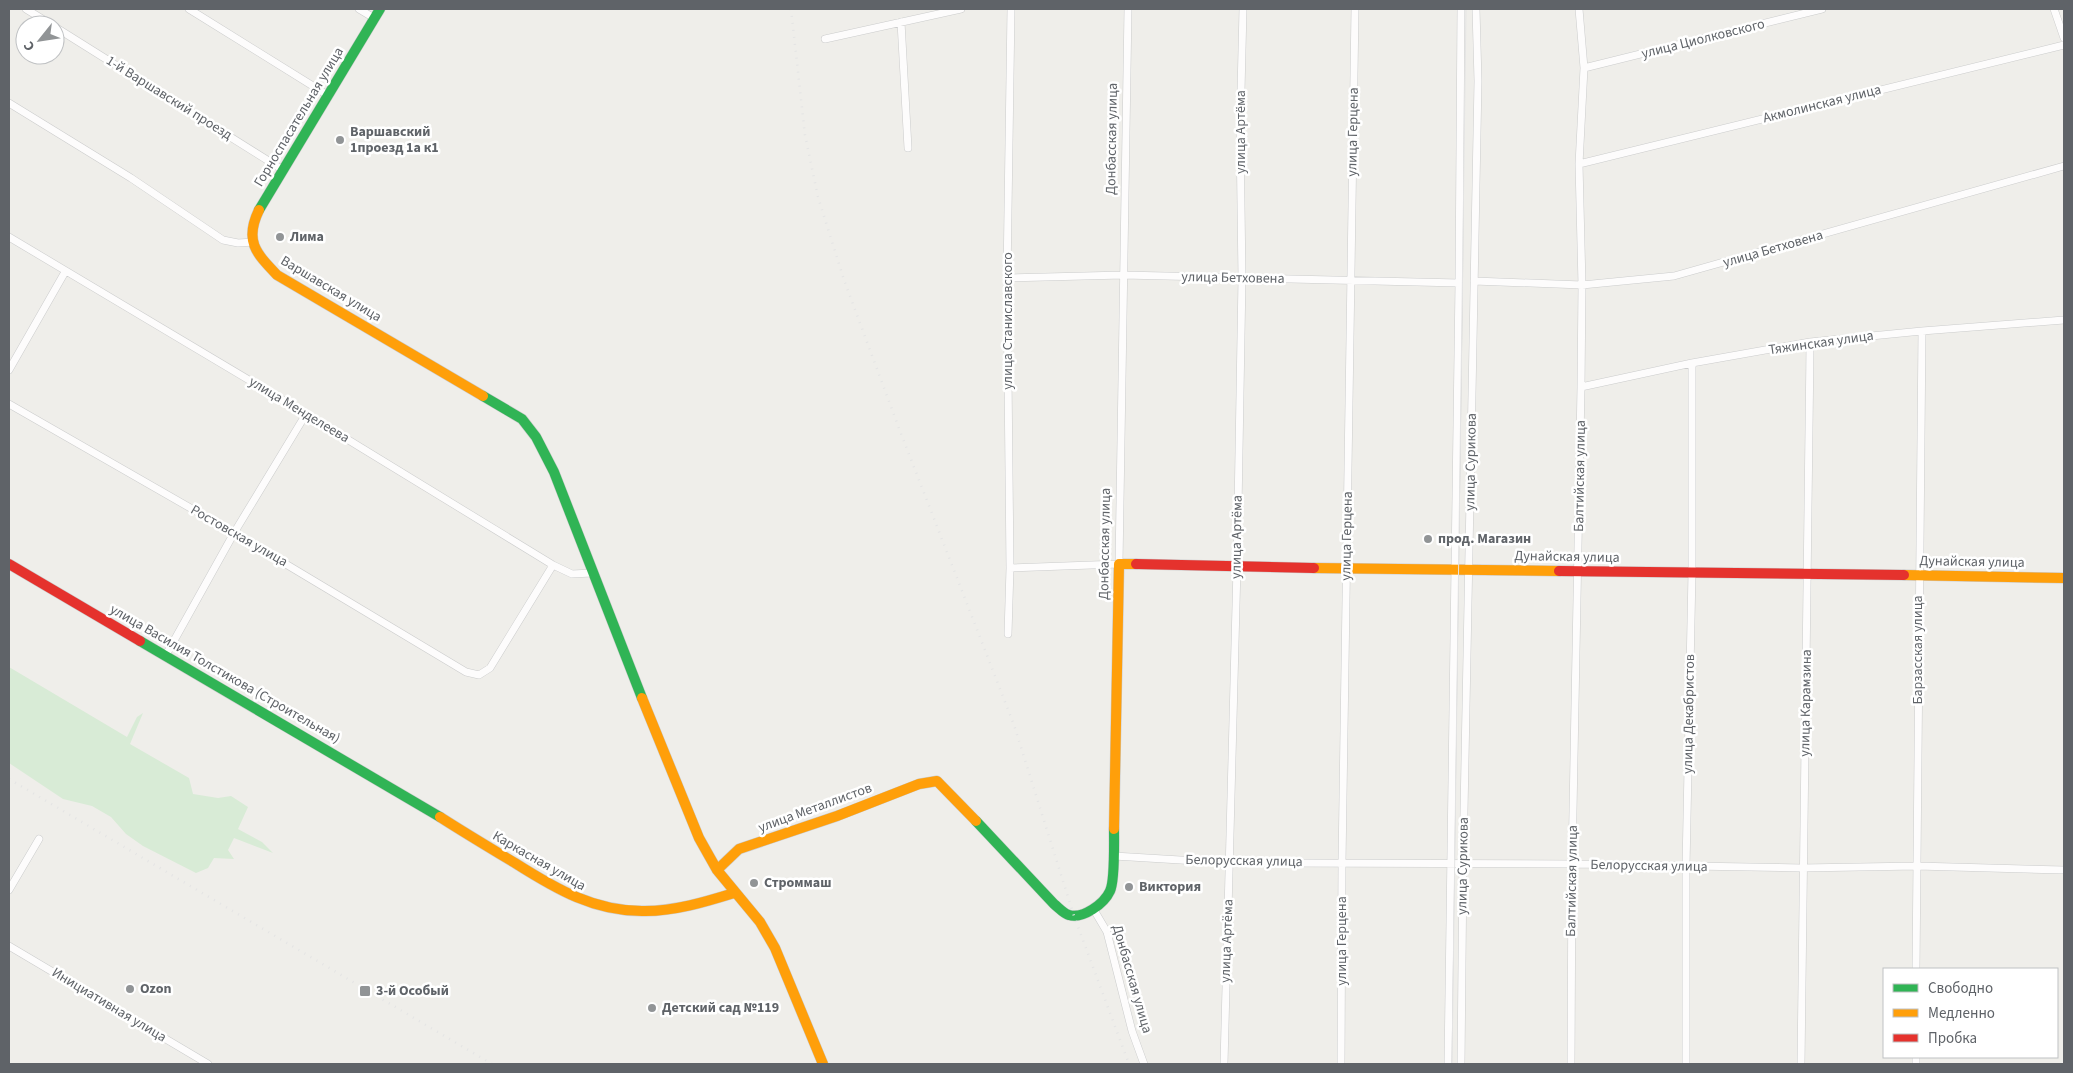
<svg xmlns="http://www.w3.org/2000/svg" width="2073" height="1073" viewBox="0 0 2073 1073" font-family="'Source Sans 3',sans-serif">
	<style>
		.green { fill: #d8ebd6 }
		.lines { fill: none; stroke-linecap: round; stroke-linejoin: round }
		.street-casing { stroke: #cbcccc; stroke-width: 8 }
		.fast-casing { stroke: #cacacb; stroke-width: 11 }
		.slow-casing { stroke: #cacacb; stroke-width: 11 }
		.jam-casing { stroke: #cacacb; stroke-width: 11 }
		.street { stroke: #fdfcfc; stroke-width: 7 }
		.fast { stroke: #30b455; stroke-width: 10 }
		.slow { stroke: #ff9f0a; stroke-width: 10 }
		.jam { stroke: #e5322d; stroke-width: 10 }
		.tram { stroke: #e4e4e4; stroke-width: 1 }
		.rail { stroke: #e4e4e4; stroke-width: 2.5; stroke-dasharray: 1 6; stroke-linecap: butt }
		.poi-dot { fill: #919496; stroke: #fff; stroke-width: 2 }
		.labels { text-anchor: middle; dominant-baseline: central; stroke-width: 5; stroke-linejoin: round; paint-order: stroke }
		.street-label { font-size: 14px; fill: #5f6368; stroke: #fff }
		.poi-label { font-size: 14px; font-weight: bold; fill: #5f6368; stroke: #fff; text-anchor: start }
	</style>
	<rect width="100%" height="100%" fill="#efeeea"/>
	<path class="green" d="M9 667 127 737 137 717 143 713 130 744 189 778 193 794 218 798 231 796 248 807 238 829 262 842 273 853 234 838 228 850 234 859 214 858 208 868 196 873 143 846 126 834 111 817 92 806 63 799 9 763Z"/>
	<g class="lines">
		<g class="street-casing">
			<path id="street" d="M26 9 52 25
				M189 9 329 96
				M359 9 374 18
				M2054 9 2064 38
				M901 22 908 148
				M55 27 283 170
				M825 39 961 9
				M1584 68 1822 9
				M9 103 131 178 223 240 238 243 254 242
				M1579 164 2064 45
				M9 237 306 414 553 565 572 574 592 573
				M1007 278 1123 275 1459 283
				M1474 281 1582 285 1674 276 2064 166
				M9 370 65 272
				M1581 387 1692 363 1810 342 1922 331 2064 320
				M9 404 234 533 466 672 479 675 490 668 553 565
				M1010 568 1119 564 1128 9
				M1008 634 1010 568 1007 278 1011 9
				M166 655 234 533 306 414
				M1114 856 1230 863 1572 864 1802 868 1917 866 2064 870
				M9 890 39 839
				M1094 910 1107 932 1132 1031 1144 1064
				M9 946 208 1064
				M1916 969 1922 331
				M1224 1064 1237 567 1242 278 1240 132 1243 9
				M1341 1064 1342 863 1355 9
				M1448 1064 1459 283 1461 9
				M1461 1064 1463 864 1478 81 1476 9
				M1571 1064 1572 864 1581 387 1582 285 1579 164 1584 68 1579 9
				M1686 1064V867L1692 572V363
				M1801 1064C1802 824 1808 583 1810 342
				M1916 1064V1057"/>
		</g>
		<g class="fast-casing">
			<path id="fast" d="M259 210 380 9
				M483 396 522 419 536 437 554 472 642 698
				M140 641 440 817
				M976 821 1054 904C1059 908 1064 914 1069 915 1083 919 1104 904 1110 891 1115 881 1114 842 1114 829"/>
		</g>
		<g class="slow-casing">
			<path id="slow" d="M259 210C244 241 256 253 277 275L483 396
				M1314 568 1559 571
				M1904 575 2064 578
				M642 698 699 838 717 870 760 922 775 948 823 1064
				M440 817C465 833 490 848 515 863 556 889 595 912 645 911 675 911 705 902 734 893
				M1114 829 1119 564H1136
				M717 870 739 849 837 816 919 784 937 781 976 821"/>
		</g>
		<g class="jam-casing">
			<path id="jam" d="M9 564 140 641
				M1136 564 1314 568
				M1559 571 1904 575"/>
		</g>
		<use href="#street" class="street"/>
		<use href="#fast" class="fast"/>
		<use href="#slow" class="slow"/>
		<use href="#jam" class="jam"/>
		<path class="tram" d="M1452 1064 1466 9"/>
		<path class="rail" d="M791 9 805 135 818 197 844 280 900 431 1014 725 1074 916 1129 1064
			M9 779 492 1064"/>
	</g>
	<g class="poi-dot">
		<circle cx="340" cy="140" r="5"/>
		<circle cx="280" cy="237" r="5"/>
		<circle cx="1428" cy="539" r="5"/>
		<circle cx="754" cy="883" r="5"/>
		<circle cx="1129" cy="887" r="5"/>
		<circle cx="130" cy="989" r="5"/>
		<rect x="359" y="985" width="12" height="12" rx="2.5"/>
		<circle cx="652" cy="1008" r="5"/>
	</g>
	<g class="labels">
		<g class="street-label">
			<text transform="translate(1703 39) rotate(-14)">улица Циолковского</text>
			<text transform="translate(169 98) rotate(32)">1-й Варшавский проезд</text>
			<text transform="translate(1822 104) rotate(-14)">Акмолинская улица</text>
			<text transform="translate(299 117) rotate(-59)">Горноспасательная улица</text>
			<text transform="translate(1241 132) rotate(-90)">улица Артёма</text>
			<text transform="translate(1353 132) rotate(-89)">улица Герцена</text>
			<text transform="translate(1112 139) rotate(-89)">Донбасская улица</text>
			<text transform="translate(1773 249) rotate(-16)">улица Бетховена</text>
			<text transform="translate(1233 278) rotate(1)">улица Бетховена</text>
			<text transform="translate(331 289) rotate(31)">Варшавская улица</text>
			<text transform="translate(1008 321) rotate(-90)">улица Станиславского</text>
			<text transform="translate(1821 343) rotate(-8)">Тяжинская улица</text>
			<text transform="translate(299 410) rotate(31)">улица Менделеева</text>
			<text transform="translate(1471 462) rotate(-89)">улица Сурикова</text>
			<text transform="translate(1580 476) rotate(-89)">Балтийская улица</text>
			<text transform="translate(239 536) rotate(30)">Ростовская улица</text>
			<text transform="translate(1347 536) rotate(-89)">улица Герцена</text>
			<text transform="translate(1237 537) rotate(-89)">улица Артёма</text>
			<text transform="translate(1105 544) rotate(-89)">Донбасская улица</text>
			<text transform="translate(1567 557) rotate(1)">Дунайская улица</text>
			<text transform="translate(1972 562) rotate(1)">Дунайская улица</text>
			<text transform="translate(1918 650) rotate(-90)">Барзасская улица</text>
			<text transform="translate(225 674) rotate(30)">улица Василия Толстикова (Строительная)</text>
			<text transform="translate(1806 703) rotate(-89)">улица Карамзина</text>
			<text transform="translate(1689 714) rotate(-89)">улица Декабристов</text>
			<text transform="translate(815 808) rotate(-20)">улица Металлистов</text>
			<text transform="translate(539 861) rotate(30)">Каркасная улица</text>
			<text transform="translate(1244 861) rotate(1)">Белорусская улица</text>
			<text transform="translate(1463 866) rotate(-89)">улица Сурикова</text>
			<text transform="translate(1649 866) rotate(1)">Белорусская улица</text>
			<text transform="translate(1572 881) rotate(-89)">Балтийская улица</text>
			<text transform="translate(1227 941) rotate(-88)">улица Артёма</text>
			<text transform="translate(1342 941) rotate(-90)">улица Герцена</text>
			<text transform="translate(1132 979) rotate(74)">Донбасская улица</text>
			<text transform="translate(109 1005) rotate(31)">Инициативная улица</text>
		</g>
		<g class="poi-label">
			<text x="350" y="132">Варшавский<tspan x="350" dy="16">1проезд 1а к1</tspan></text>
			<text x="290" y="237">Лима</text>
			<text x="1438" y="539">прод. Магазин</text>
			<text x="764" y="883">Строммаш</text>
			<text x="1139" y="887">Виктория</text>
			<text x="140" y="989">Ozon</text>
			<text x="376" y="991">3-й Особый</text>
			<text x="662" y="1008">Детский сад №119</text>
		</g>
	</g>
	<rect width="2073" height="1073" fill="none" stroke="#5f6368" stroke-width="20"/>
	<rect x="1883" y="968" width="175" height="90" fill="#ffffff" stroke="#bfc1c3"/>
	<rect x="1893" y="984" width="25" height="8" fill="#30b455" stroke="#bfc1c3"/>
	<text x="1928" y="993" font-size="15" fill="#5f6368">Свободно</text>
	<rect x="1893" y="1009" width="25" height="8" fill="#ff9f0a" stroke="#bfc1c3"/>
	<text x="1928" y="1018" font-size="15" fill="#5f6368">Медленно</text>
	<rect x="1893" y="1034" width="25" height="8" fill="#e5322d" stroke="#bfc1c3"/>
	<text x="1928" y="1043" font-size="15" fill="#5f6368">Пробка</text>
	<g transform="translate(40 40) rotate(240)"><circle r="24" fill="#ffffff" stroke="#bfc1c3"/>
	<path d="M0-4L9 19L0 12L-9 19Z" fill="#919496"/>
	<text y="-8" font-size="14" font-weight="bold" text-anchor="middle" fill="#5f6368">С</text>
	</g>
</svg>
